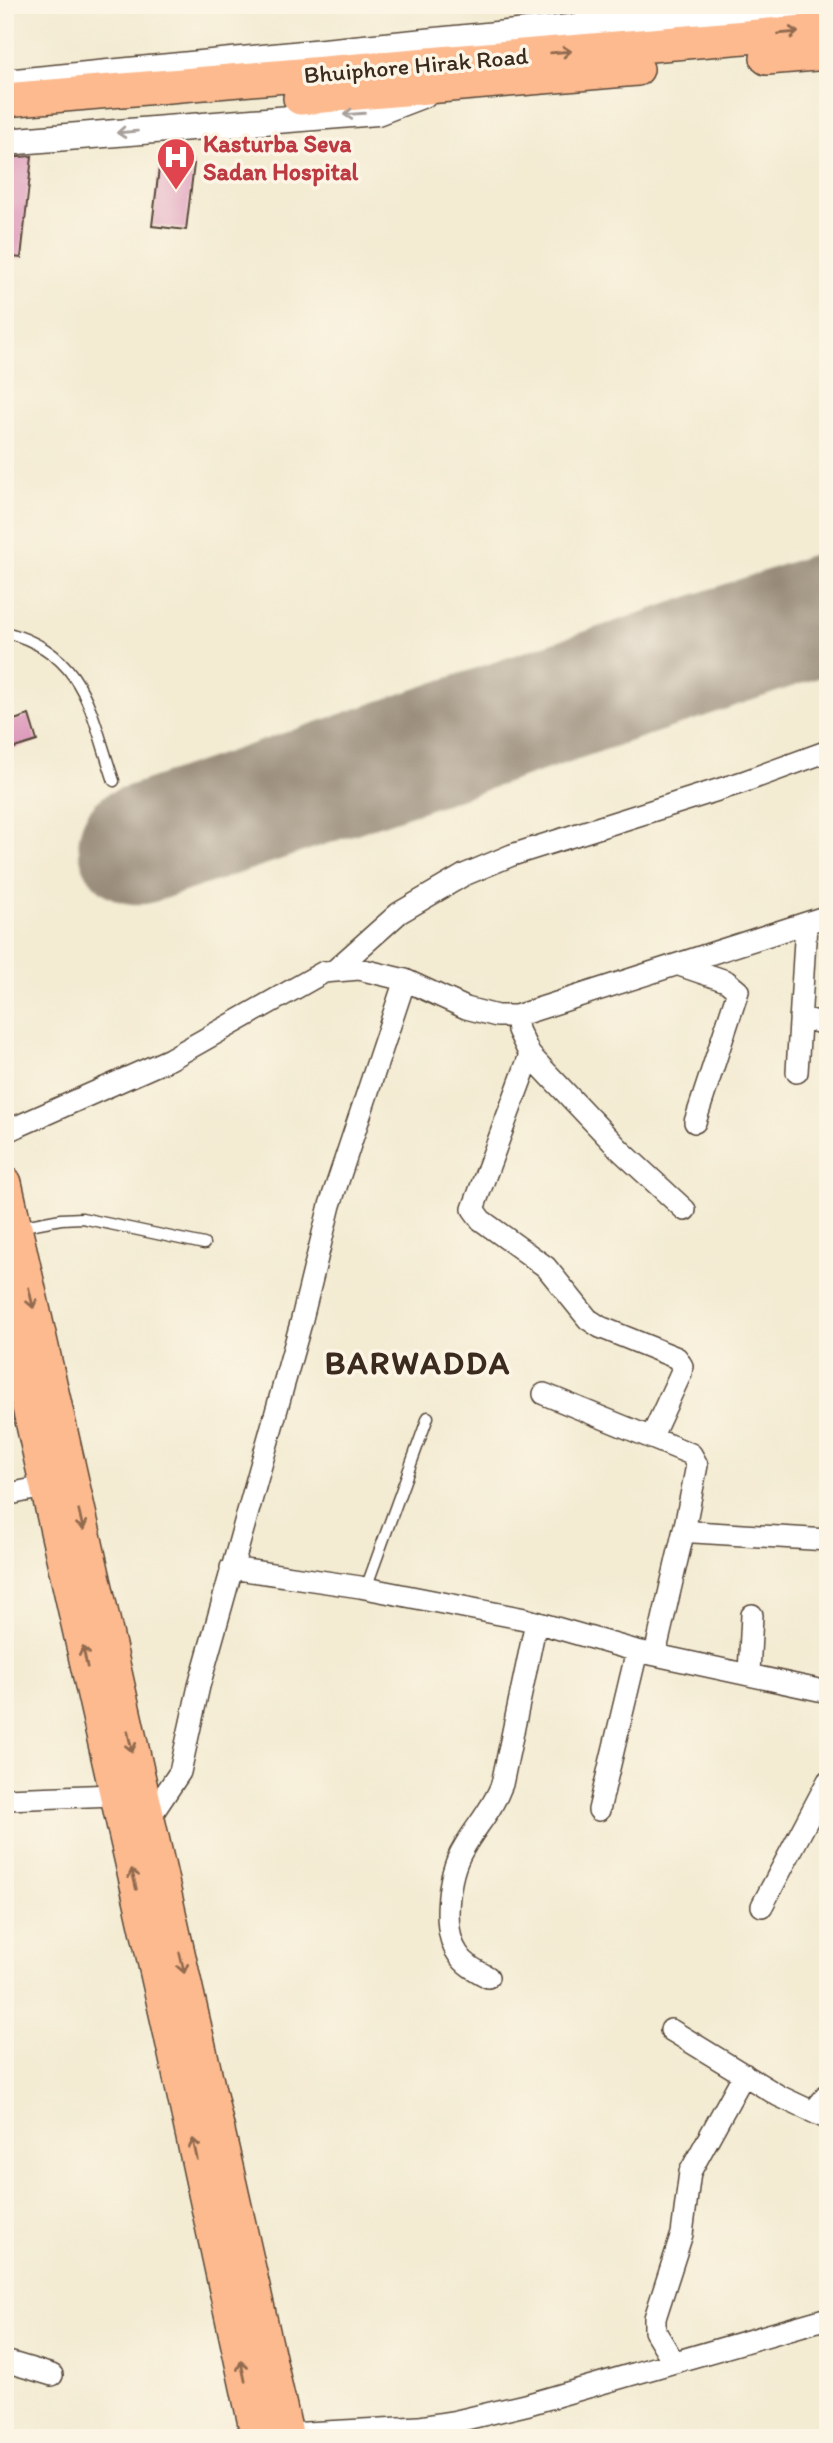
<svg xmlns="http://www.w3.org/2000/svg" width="833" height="2443" viewBox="0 0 833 2443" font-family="Itim,sans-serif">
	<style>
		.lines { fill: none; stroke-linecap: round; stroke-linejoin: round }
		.runway { stroke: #978a78; stroke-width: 119 }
		.building { fill: #da92b8 }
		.service-casing { stroke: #574739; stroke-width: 13 }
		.minor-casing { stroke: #574739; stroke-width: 24 }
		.tertiary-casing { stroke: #574739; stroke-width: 29 }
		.primary-casing { stroke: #574739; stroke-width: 36 }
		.service { stroke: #fff; stroke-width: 10 }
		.minor { stroke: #fff; stroke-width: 21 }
		.tertiary { stroke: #fff; stroke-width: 26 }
		.primary { stroke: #fcba8e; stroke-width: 33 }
		.oneway { stroke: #926b50 }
		.oneway2 { stroke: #a79f9a }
		.labels { text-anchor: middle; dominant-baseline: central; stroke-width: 7; stroke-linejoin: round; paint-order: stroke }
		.street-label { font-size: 24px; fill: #3b2a1e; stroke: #fcf5e5 }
		.health-label { font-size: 24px; font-weight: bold; fill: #be3a42; stroke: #fcf5e5; text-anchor: start }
		.district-label { font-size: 32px; font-weight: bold; letter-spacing: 2px; fill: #3b2a1e; stroke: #fcf5e5 }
	</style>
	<rect width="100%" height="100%" fill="#fcf5e5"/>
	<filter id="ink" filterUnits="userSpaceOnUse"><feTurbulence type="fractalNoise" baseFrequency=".0143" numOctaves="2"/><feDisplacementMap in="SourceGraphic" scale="14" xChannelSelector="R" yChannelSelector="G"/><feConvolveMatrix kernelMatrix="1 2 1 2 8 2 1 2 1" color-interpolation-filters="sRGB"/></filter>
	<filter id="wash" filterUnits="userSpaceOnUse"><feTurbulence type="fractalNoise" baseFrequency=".00686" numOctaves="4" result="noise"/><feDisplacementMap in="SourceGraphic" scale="28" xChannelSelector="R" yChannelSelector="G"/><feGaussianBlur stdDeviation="1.57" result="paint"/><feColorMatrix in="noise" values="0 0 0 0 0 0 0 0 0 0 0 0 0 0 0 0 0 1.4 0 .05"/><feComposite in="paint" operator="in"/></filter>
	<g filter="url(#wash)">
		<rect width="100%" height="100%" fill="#f3ebd2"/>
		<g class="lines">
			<path class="runway" d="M138 845 828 612"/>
		</g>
		<g id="blocks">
			<path class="building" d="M32 156 21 258 5 256V158Z
				M160 160 194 164 186 230 152 226Z
				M29 715 37 741 5 751V723Z"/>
		</g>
	</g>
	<g filter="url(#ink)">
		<use href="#blocks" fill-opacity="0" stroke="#574739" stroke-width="2"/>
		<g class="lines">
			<g class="service-casing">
				<path id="service" d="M5 632C86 653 90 712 114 781
					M18 1227 61 1219 82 1218 204 1244
					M366 1588 428 1417"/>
			</g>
			<g class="minor-casing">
				<path id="minor" d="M679 965 726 981 738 991 695 1122
					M335 970 399 913 464 875 512 855 743 782 828 751
					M516 1016 518 1030 530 1055 620 1150 685 1210
					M800 1017 828 1025
					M530 1055 473 1209 481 1220 546 1267 588 1319 600 1327 677 1358 682 1366 681 1373 652 1436
					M797 1072 806 924
					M5 1132 170 1059 324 972 359 969 405 980 466 1008 497 1016H516L828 916
					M544 1394 691 1454 697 1465 686 1521 687 1527 694 1532 828 1540
					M5 1495 48 1486
					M231 1568 360 1587 525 1619 637 1651 828 1692
					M655 1654 686 1521
					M749 1673 752 1615
					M5 1799 115 1795
					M599 1810 637 1651
					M148 1820 180 1772 199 1686 301 1323 330 1205 405 980
					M762 1906 828 1781
					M488 1977C477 1971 465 1965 458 1954 441 1929 448 1874 463 1849 476 1826 493 1809 502 1784L536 1622
					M671 2030 779 2096 828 2119
					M813 2112 828 2094
					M5 2361 52 2375
					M673 2361 655 2331V2318L682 2234 690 2172 744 2074
					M287 2434 419 2427 457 2421 529 2404 828 2318"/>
			</g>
			<g class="tertiary-casing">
				<path id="tertiary" d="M5 83 804 5
					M5 142 377 112 424 94"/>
			</g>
			<g class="primary-casing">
				<path id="primary" d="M767 58 828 53
					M300 98 637 69
					M5 100 828 30
					M5 1183 287 2438
					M5 1301 170 2031 258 2438"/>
			</g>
			<use href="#service" class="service"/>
			<use href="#minor" class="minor"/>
			<use href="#tertiary" class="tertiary"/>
			<use href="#primary" class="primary"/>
		</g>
		<defs><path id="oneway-shaft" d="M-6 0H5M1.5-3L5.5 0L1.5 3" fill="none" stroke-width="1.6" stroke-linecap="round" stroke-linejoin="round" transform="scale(1.75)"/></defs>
		<g class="oneway">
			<use href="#oneway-shaft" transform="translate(788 33) rotate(-5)"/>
			<use href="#oneway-shaft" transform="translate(561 52) rotate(-5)"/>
			<use href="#oneway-shaft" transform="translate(31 1298) rotate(77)"/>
			<use href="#oneway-shaft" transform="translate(81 1520) rotate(77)"/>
			<use href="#oneway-shaft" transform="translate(85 1657) rotate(-102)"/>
			<use href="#oneway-shaft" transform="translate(130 1742) rotate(77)"/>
			<use href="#oneway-shaft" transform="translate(134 1879) rotate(-103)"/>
			<use href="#oneway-shaft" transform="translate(182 1963) rotate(77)"/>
			<use href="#oneway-shaft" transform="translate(195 2149) rotate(-102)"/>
			<use href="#oneway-shaft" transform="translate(243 2371) rotate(-102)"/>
		</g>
		<g class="oneway2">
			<use href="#oneway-shaft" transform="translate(354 114) rotate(176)"/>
			<use href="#oneway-shaft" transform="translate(127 132) rotate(175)"/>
		</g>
	</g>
	<defs>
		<g id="hospital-pin" transform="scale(2.0125)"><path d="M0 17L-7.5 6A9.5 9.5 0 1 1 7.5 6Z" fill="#e0444e" stroke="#fcf5e5"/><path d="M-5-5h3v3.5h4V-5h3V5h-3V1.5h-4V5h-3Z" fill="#fff"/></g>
	</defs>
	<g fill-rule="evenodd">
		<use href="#hospital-pin" x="176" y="157"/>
	</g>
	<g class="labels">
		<g class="street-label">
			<text transform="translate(416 65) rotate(-5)">Bhuiphore Hirak Road</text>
		</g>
		<g class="health-label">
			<text x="203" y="143">Kasturba Seva<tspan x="203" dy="28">Sadan Hospital</tspan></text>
		</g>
		<g class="district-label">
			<text x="418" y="1363">BARWADDA</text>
		</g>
	</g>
	<rect width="833" height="2443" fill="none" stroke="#fcf5e5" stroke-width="28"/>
</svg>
